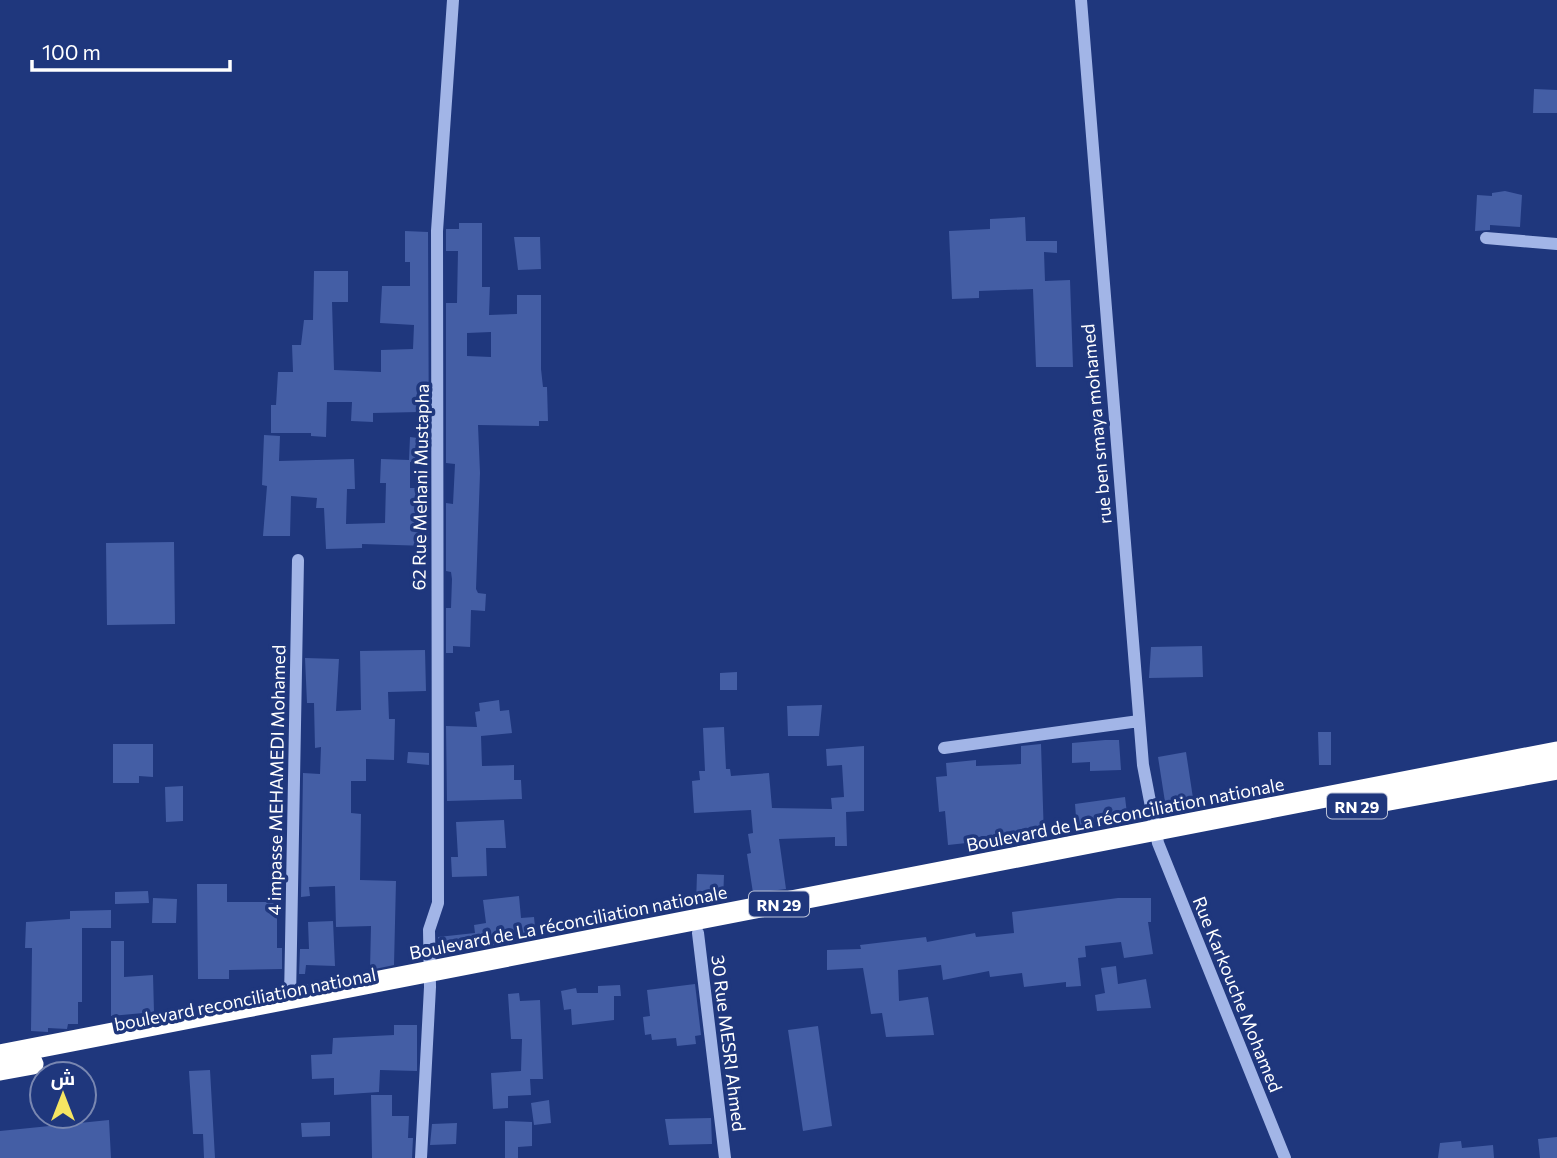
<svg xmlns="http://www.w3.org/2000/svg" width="1557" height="1158" viewBox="0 0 1557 1158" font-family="Commissioner,Cairo,sans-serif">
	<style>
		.building { fill: #445ea5; fill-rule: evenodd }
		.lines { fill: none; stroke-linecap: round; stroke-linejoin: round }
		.minor { stroke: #a2b5e7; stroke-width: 12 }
		.highway { stroke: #fff; stroke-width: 21 }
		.labels { text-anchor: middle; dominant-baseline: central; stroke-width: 7; stroke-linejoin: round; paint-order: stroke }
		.shield { fill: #1f377d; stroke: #bcc3d8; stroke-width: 2 }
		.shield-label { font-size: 16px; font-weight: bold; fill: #fff }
		.street-label { font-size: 18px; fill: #fff; stroke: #1f377d }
	</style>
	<rect width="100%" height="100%" fill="#1f377d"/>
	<path class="building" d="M1534 89 1557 90V113H1533Z
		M1505 191 1522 195 1520 227 1490 225V230L1475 231 1477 195 1492 196V193Z
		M1025 217 1026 241H1057V253L1044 252 1045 281 1070 280 1073 367H1036L1033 289 979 291V298L952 299 949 231 990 229V219Z
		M459 223H482V287H490L489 315 517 314V295H541V369L543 387H547L548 421H539V426L478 425 480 473 476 589 478 593 486 594 485 611 471 610 470 647 453 646V653H446V608H451L452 579 451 572 446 571V503L453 504 455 464 446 463V303H457L458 251H446V229H459ZM491 332V357L467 356V333Z
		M405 231 428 232 429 463 410 462V488H426L429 546 362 544V548L326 549 324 508H316L317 498 291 496 290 536H263L267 486 262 485 264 435 280 436 279 461 354 459 355 489H347L346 524 385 523 386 483H380L381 459 409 460 410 437 418 438 419 412 373 413V422L351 421 352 402H327L326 437 311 436V433H271V405H276L278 372H293L292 345H301L304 320H313L314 271H348V302H332L334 370 381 372V350L413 349 414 325 380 323 382 286H410V262H405Z
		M514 237H540L541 269 518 270Z
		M174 542 175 624 107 625 106 543Z
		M1202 646 1203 677 1149 678 1151 647Z
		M425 650 426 691 388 692 389 719H395L394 760 366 759V781H351V813L361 814 360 880 396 881 394 965 370 970 371 926 336 927 335 886 309 887 310 896 301 897 303 773 320 774 321 747 315 748 314 703H307L305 658 339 659 336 711 361 710 360 651Z
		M737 672V690H720V673Z
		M499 700 500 711 509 710 512 733 481 736 482 766 514 765V780H521L522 799 447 801 446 726 477 727 475 712 480 711 479 703Z
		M822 705 819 736H788L787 706Z
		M724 727 726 769H730L731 776 769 773 772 808 832 809 831 798 844 797 842 765 827 766 826 749 864 746V811L846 812 847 846H835V837L779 839 786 889 753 893 747 854 751 853 748 834 753 833 751 810 694 813 692 781 700 780 699 771H705L703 728Z
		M1318 732H1331V765H1319Z
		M1105 740H1119L1121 770 1090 771V762L1072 763V743Z
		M113 744H153V777L139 776V783H113Z
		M1041 744 1044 838 1004 842V846L985 850V841L948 845 945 811 939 812 936 777 947 776 946 763 976 760V766L1021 764V746Z
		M408 752 429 753V765L407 763Z
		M1186 752 1193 798 1165 802 1158 757Z
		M183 786V821L166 822 165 787Z
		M1125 797 1128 822 1077 830 1075 804Z
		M504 820 506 848H486L487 876 452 877 451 857H458L456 822Z
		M697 874 724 875 723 901 696 904Z
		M197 884H227V902H277V948H282V969L229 970V979H198Z
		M148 891 149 903 115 904V892Z
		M519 896 521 918 534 917 536 937 438 956V937L475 933 474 925 486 923 483 900Z
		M153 898 177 899 176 923H152Z
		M1118 898H1151V922H1148L1153 954 1124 958 1121 942 1085 946 1086 957 1078 958 1081 986 1066 987V982L1024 987 1022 973 990 977 989 971 943 980 941 965 898 970 899 1001 928 997 934 1035 886 1037 882 1013 871 1014 863 968 827 970V950L861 949 860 945 926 937 927 942 975 933 976 937 1014 933 1012 912Z
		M111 910V928H82V1002H78V1024H68L67 1029 48 1028V1032L31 1031 32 948H25L26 922 70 919V911Z
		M333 921 335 966 306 965 305 974H299L300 949H309L308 922Z
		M111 941H124V977L153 975 154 1012 111 1016Z
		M1116 966 1118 984 1146 979 1151 1008 1097 1011 1095 995 1105 993 1101 968Z
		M695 984 701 1035 695 1036 696 1044 677 1046 676 1038 652 1040 651 1034 645 1035 643 1017 650 1016 647 990Z
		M620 985 621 996H614V1020L572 1025 571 1009 564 1010 561 991 576 988 577 993H598V986Z
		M519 993 520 1001 540 1000 543 1079H530L531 1095 508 1096V1108L493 1109 491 1073 521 1071 522 1039H511L508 994Z
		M394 1025H417V1071L380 1070 379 1092 334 1095V1078L312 1079 311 1055 332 1054 333 1038 394 1035Z
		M818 1026 832 1126 803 1131 788 1030Z
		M210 1070 215 1158H204L203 1134H193L189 1071Z
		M371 1095H392V1116H409L408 1138H413L412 1158H372Z
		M549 1100 551 1123 534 1125 531 1103Z
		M711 1118 712 1144 669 1145 665 1119Z
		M109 1120 111 1158H0V1131Z
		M505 1121 532 1122V1146L518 1147V1158H505Z
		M330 1122V1136L302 1137 301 1123Z
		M457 1123 456 1144 430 1145 432 1124Z
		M1557 1137V1158H1540L1538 1139Z
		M1461 1141 1462 1148 1493 1145 1494 1158H1438L1440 1143Z"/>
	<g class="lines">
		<path class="minor" d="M1081 0 1143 765 1158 843 1285 1158
			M1486 238 1557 244
			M944 748 1139 721
			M698 933 725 1158
			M290 999 298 560
			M421 1158 430 987 429 930 438 903 437 231 453 0"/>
		<path class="highway" d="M1384 801 1557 769
			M0 1055 1557 752
			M0 1070 33 1064"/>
	</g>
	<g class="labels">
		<g class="shield">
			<rect x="1327" y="793.5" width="60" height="25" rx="5"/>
			<rect x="749" y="891.5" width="60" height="25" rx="5"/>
		</g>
		<g class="shield-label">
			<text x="1357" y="806">RN 29</text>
			<text x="779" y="904">RN 29</text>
		</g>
		<g class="street-label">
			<text transform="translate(1096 424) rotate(-95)">rue ben smaya mohamed</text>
			<text transform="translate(420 487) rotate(-89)">62 Rue Mehani Mustapha</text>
			<text transform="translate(276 780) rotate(-89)">4 impasse MEHAMEDI Mohamed</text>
			<text transform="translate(1125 814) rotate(-11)">Boulevard de La réconciliation nationale</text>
			<text transform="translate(568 922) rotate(-11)">Boulevard de La réconciliation nationale</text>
			<text transform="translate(1238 994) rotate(68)">Rue Karkouche Mohamed</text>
			<text transform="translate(245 999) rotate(-11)">boulevard reconciliation national</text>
			<text transform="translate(729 1043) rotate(83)">30 Rue MESRI Ahmed</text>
		</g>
	</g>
	<g transform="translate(63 1095)"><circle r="33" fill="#1f377d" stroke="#7987b1" stroke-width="2"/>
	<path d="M0-5L12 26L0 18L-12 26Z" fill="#f5e562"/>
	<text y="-10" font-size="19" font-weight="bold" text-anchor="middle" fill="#ffffff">ش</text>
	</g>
	<path d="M32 60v10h198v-10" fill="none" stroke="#ffffff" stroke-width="3.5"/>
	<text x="42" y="60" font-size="21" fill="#ffffff" stroke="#1f377d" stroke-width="5" paint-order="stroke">100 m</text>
</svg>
